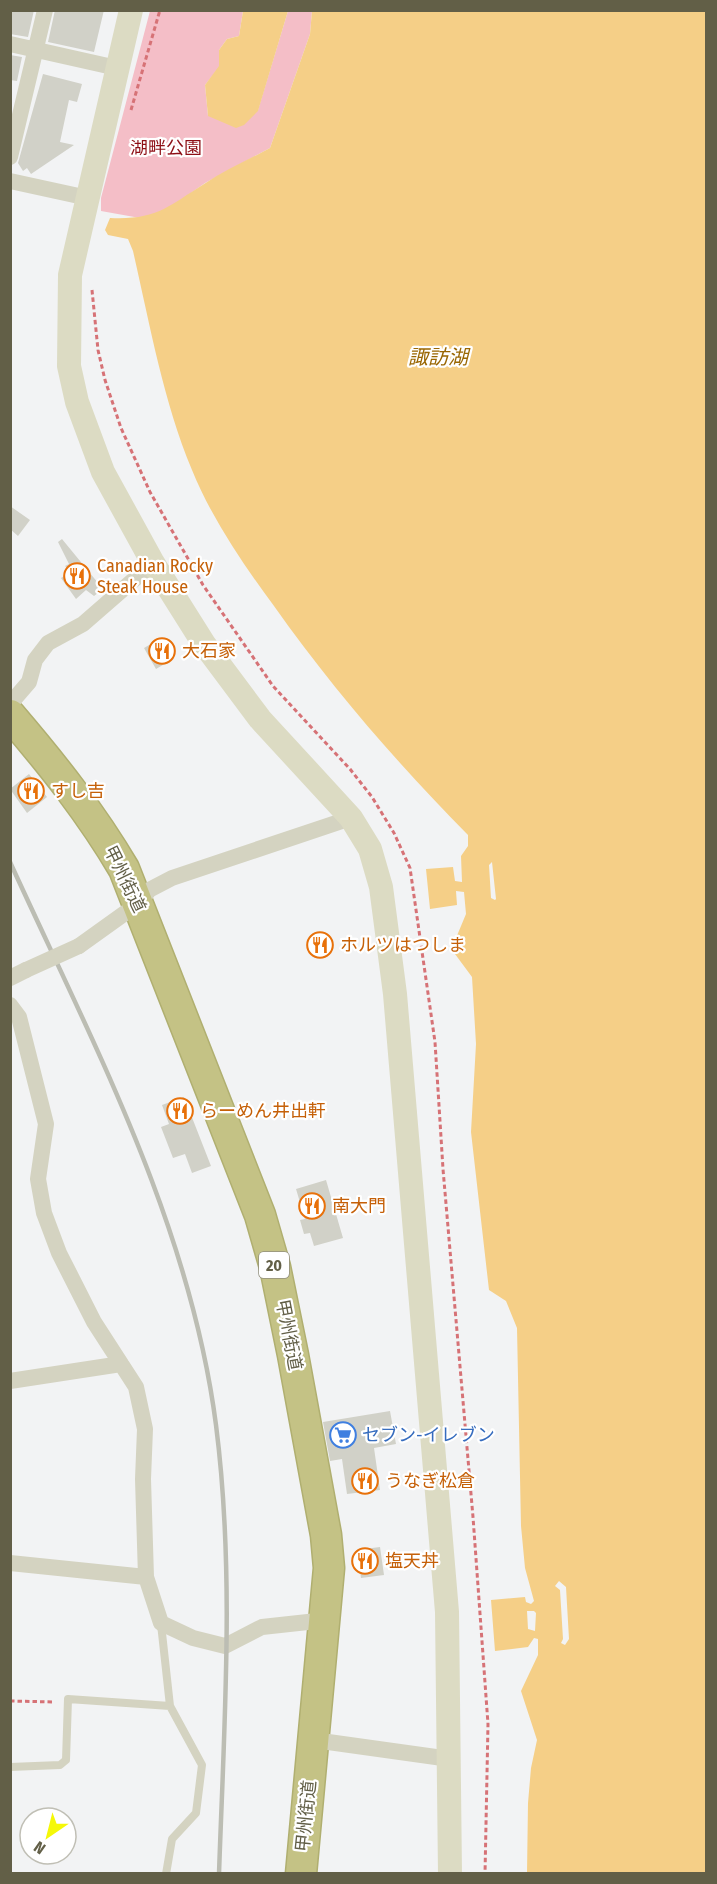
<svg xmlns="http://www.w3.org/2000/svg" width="717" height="1884" viewBox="0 0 717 1884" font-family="'Fira Sans Condensed','Noto Sans JP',sans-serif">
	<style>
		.green { fill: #f4bec7 }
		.water { fill: #f5cf87 }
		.pier { fill: #f2f3f4 }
		.building { fill: #d1d1c8 }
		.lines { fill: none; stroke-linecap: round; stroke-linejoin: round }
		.highway-casing { stroke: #b0af70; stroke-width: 33 }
		.path { stroke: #d67276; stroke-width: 3; stroke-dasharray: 4.5 3; stroke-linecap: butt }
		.lane { stroke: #d4d3c1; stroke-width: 8 }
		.street { stroke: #d4d3c1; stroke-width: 16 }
		.secondary { stroke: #dcdbc3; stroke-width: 24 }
		.highway { stroke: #c4c285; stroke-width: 30 }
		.rail { stroke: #bcbdb3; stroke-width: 4.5 }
		.street-bridge { stroke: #d4d3c1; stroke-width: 16 }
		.labels { text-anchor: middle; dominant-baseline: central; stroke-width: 4.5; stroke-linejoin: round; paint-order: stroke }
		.shield { fill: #fff; stroke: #918f7e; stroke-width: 1.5 }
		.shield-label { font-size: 16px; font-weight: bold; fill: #625f47 }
		.park-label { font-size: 18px; fill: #8d0e15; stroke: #fff }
		.food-label { font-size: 18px; fill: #c56008; stroke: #fff; text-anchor: start }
		.street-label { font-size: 18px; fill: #625f47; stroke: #fff }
		.shop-label { font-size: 18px; fill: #366cbe; stroke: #fff; text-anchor: start }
		.water-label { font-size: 20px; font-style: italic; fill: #9a6703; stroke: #fff }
	</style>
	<rect width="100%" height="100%" fill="#f2f3f4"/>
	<path class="green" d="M150 11H243L239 36 227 39 219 50 220 66 205 85 208 116 258 110 288 11H312L310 34 270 148 205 183 164 212 140 218 101 211V198Z"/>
	<path class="water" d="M243 11H288L258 111 244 125 236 128 208 116 205 85 219 66V50L227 39 239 36Z
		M312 11H706V1873H527L528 1803 531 1768 537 1740 521 1691 538 1655V1639L534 1638 528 1647 495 1651 491 1600 525 1597 526 1602 531 1604 534 1601 525 1568 521 1526 517 1328 506 1301 489 1290 471 1132 476 1044 472 977 455 954 456 938 466 914 464 892 456 891 457 905 430 909 426 869 453 867 455 881 462 882 461 856 468 846V835C397 763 332 688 274 606 243 564 212 519 192 470 163 400 150 325 133 251L128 239 108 235 105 230 110 218C157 220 167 207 204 184 225 170 248 160 270 148L310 34Z"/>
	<path class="pier" d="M492 862 496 899 495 900 491 898 489 865Z
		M559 1581 566 1587 569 1639 565 1645 561 1643 563 1639 560 1590 555 1586Z
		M527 1611H534L536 1613 535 1631 528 1629Z"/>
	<path class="building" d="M10 10H34L28 37 10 34Z
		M55 10H104L94 52 48 42Z
		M10 55 22 57 17 81 10 80Z
		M43 74 82 84 77 102 69 100 60 142 74 145 31 174 27 168 23 171 18 163Z
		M10 506 30 520 18 536 10 529Z
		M62 539 103 589 94 596 86 590 76 599 61 578 71 572 65 566 69 564 58 542Z
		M161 638 173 659 156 669 144 648Z
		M29 774 47 797 27 813 10 789Z
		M184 1097 211 1166 192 1173 185 1154 173 1158 161 1127 169 1124 162 1105Z
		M326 1180 343 1238 314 1246 310 1233 304 1234 300 1220 305 1219 296 1189Z
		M390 1411 396 1444 374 1448 380 1490 347 1494 342 1459 330 1461 323 1422Z
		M380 1547 384 1575 361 1578 357 1550Z"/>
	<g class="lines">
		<g class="highway-casing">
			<path id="highway" d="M10 715C52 764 91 813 124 869L260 1215 275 1267 293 1355 326 1535 329 1568 301 1874"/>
		</g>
		<path class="path" d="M131 110 160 10
			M92 290 98 350 105 380 121 428 150 492 203 585 273 686 350 769 372 797 394 833 410 868 435 1042 443 1169 473 1517 488 1724 485 1874
			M10 1701 55 1702"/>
		<path class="lane" d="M161 1624 170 1706 202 1765 196 1813 172 1839 166 1874
			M10 1767 60 1765 66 1760 68 1699 170 1706"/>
		<path class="street" d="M10 44 117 68
			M10 157 45 10
			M10 181 88 198
			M10 704 29 682 35 660 48 643 83 624 153 563
			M79 946 139 903 149 890 172 878 351 818
			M10 978 26 970
			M10 1005 19 1017 46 1124 38 1179 44 1213 59 1253 94 1322 136 1387 145 1429 143 1479 146 1577 161 1623 193 1638 225 1646 262 1627 326 1620
			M10 1381 121 1364
			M10 1563 146 1577
			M314 1740 450 1759"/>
		<path class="secondary" d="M131 10 70 275 69 366 77 402 103 472 153 563 204 644 260 719 351 818 370 849 381 887 395 994 447 1612 450 1874"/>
		<use href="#highway" class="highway"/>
		<path class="rail" d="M10 862C93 1044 190 1224 216 1425 235 1573 224 1725 219 1874"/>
		<path class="street-bridge" d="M26 970 79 946"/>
	</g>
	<defs>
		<g id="restaurant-ring" transform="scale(1.35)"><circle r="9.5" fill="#fff" stroke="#e8710a" stroke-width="1.5"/><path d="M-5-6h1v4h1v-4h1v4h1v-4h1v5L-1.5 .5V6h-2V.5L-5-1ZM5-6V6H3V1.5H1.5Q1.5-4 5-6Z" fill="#e8710a"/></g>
		<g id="supermarket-ring" transform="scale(1.35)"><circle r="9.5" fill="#fff" stroke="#3f7fe0" stroke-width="1.5"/><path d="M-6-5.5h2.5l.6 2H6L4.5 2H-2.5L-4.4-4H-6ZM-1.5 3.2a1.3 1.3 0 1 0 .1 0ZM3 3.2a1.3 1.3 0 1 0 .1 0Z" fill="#3f7fe0"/></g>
	</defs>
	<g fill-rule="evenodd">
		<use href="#restaurant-ring" x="77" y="576"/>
		<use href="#restaurant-ring" x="162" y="651"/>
		<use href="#restaurant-ring" x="31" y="791"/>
		<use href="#restaurant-ring" x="320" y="945"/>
		<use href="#restaurant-ring" x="180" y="1111"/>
		<use href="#restaurant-ring" x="312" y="1206"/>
		<use href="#supermarket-ring" x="343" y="1435"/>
		<use href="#restaurant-ring" x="365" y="1481"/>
		<use href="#restaurant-ring" x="365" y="1561"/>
	</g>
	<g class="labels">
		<rect class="shield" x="259" y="1252" width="30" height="26" rx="4.5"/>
		<g class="shield-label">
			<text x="274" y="1265">20</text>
		</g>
		<g class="park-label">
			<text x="166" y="148">湖畔公園</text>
		</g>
		<g class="food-label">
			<text x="97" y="566">Canadian Rocky<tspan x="97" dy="21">Steak House</tspan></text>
			<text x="182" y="651">大石家</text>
			<text x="51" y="791">すし吉</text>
			<text x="340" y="945">ホルツはつしま</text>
			<text x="200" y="1111">らーめん井出軒</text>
			<text x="332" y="1206">南大門</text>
			<text x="385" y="1481">うなぎ松倉</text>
			<text x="385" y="1561">塩天丼</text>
		</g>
		<g class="street-label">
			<text transform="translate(125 879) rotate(64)">甲州街道</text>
			<text transform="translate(289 1335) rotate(79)">甲州街道</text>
			<text transform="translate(306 1816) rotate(-84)">甲州街道</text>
		</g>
		<g class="shop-label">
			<text x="362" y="1435">セブン-イレブン</text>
		</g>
		<g class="water-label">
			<text x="438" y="357">諏訪湖</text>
		</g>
	</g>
	<rect width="717" height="1884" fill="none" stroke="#625f47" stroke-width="24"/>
	<g transform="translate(48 1836) rotate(215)"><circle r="28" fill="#ffffff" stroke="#c0bfb5" stroke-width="1.5"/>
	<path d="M0-4.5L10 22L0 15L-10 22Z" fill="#f5f808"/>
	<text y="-9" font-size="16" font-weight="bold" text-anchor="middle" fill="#625f47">N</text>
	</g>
</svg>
